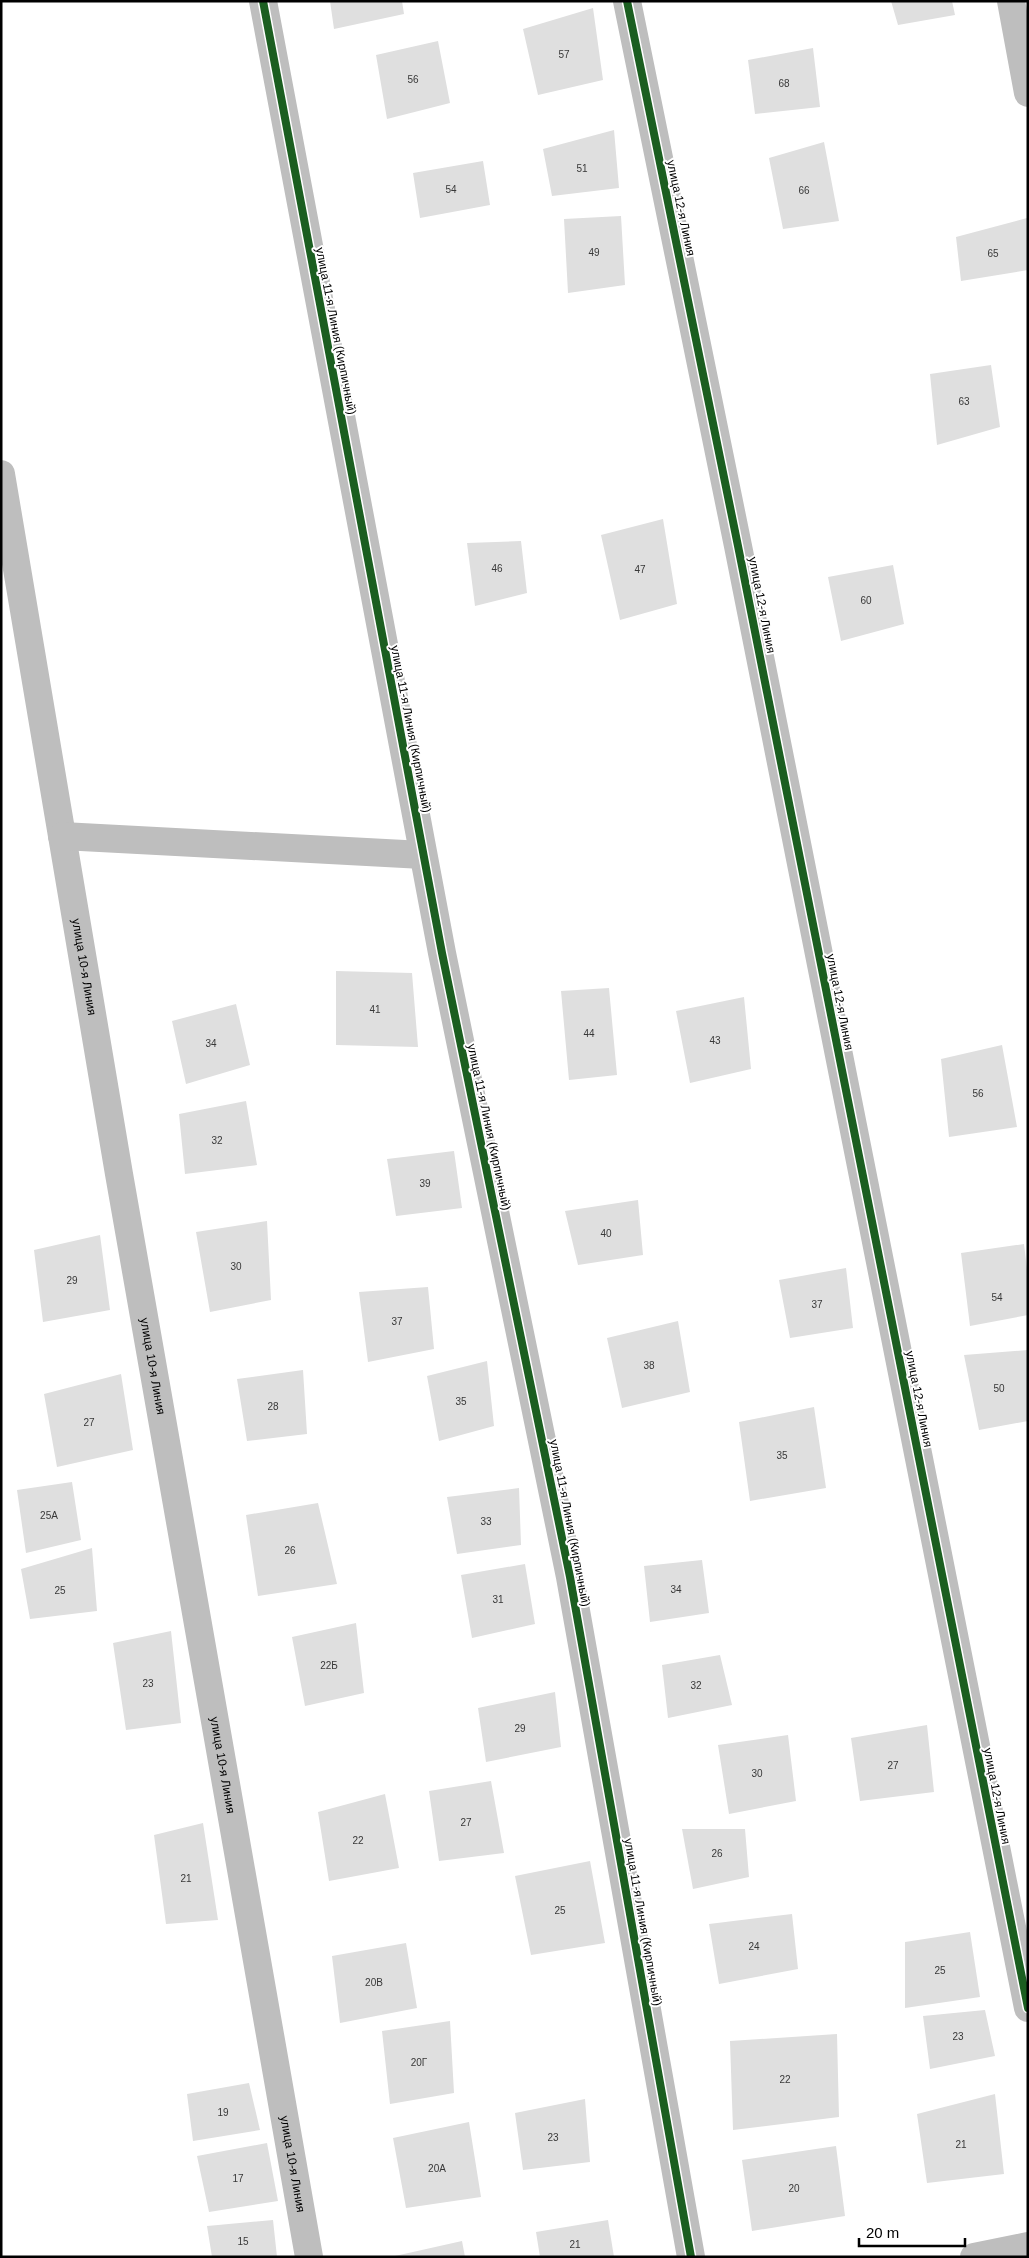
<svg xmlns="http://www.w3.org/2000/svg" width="1029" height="2258" viewBox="0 0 1029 2258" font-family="Helvetica,sans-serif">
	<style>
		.building { fill: #dfdfdf }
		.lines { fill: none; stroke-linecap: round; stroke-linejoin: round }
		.minor { stroke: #bebebe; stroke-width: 28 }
		.cycleway-casing { stroke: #fff; stroke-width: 11 }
		.cycleway { stroke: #1b5e20; stroke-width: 8 }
		.labels { text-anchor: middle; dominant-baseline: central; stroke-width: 4; stroke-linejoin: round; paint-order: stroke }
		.number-label { font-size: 10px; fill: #383838 }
		.street-label { font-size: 12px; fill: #000; stroke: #fff }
	</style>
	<rect width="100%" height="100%" fill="#fff"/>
	<path class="building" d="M330 1H402L404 14 334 29Z
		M891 1H952L955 15 898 25Z
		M593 8 603 80 538 95 523 29Z
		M438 41 450 103 387 119 376 55Z
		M813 48 820 107 755 114 748 60Z
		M614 130 619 188 552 196 543 149Z
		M824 142 839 221 783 229 769 158Z
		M483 161 490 205 420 218 413 173Z
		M621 216 625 285 568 293 564 219Z
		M1027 218 1028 270 961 281 956 237Z
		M991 365 1000 427 937 445 930 374Z
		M663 519 677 604 620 620 601 535Z
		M521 541 527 593 475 606 467 543Z
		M893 565 904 624 841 641 828 577Z
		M336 971 412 973 418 1047 336 1045Z
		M609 988 617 1075 569 1080 561 991Z
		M744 997 751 1069 690 1083 676 1011Z
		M236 1004 250 1065 186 1084 172 1021Z
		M1002 1045 1017 1127 949 1137 941 1059Z
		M246 1101 257 1165 185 1174 179 1114Z
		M454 1151 462 1208 396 1216 387 1159Z
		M638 1200 643 1255 578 1265 565 1211Z
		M267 1221 271 1300 210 1312 196 1232Z
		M100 1235 110 1310 43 1322 34 1250Z
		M1024 1244 1028 1278V1315L970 1326 961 1253Z
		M846 1268 853 1328 790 1338 779 1280Z
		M428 1287 434 1349 368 1362 359 1292Z
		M678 1321 690 1392 622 1408 607 1338Z
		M1028 1350V1421L979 1430 964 1355Z
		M487 1361 494 1426 439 1441 427 1376Z
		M303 1370 307 1434 247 1441 237 1379Z
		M121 1374 133 1450 57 1467 44 1394Z
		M814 1407 826 1488 750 1501 739 1422Z
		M72 1482 81 1540 26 1553 17 1490Z
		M519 1488 521 1545 457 1554 447 1497Z
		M318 1503 337 1584 258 1596 246 1515Z
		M92 1548 97 1611 30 1619 21 1569Z
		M702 1560 709 1613 650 1622 644 1566Z
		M525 1564 535 1624 472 1638 461 1575Z
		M356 1623 364 1693 305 1706 292 1637Z
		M171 1631 181 1723 126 1730 113 1643Z
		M720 1655 732 1705 668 1718 662 1665Z
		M555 1692 561 1747 486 1762 478 1708Z
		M927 1725 934 1792 860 1801 851 1738Z
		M788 1735 796 1801 729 1814 718 1745Z
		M491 1781 504 1853 439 1861 429 1791Z
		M385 1794 399 1868 329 1881 318 1812Z
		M203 1823 218 1920 166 1924 154 1835Z
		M682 1829H745L749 1877 693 1889Z
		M590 1861 605 1943 531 1955 515 1876Z
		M792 1914 798 1969 719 1984 709 1924Z
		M970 1932 980 1997 905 2008V1942Z
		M406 1943 417 2008 340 2023 332 1956Z
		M985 2010 995 2056 930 2069 923 2016Z
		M450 2021 454 2093 390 2104 382 2031Z
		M837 2034 839 2117 733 2130 730 2041Z
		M249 2083 260 2130 193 2141 187 2094Z
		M995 2094 1004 2174 927 2183 917 2114Z
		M585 2099 590 2162 523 2170 515 2113Z
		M469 2122 481 2197 406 2208 393 2138Z
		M267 2143 278 2201 209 2212 197 2156Z
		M836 2146 845 2216 752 2231 742 2160Z
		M273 2220 277 2257H212L207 2226Z
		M608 2220 614 2257H540L536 2232Z
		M462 2241 465 2257H395V2256Z"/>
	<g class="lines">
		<g class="minor">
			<path d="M263 1 442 953 570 1577 691 2257"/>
			<path d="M627 1 738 546 1028 2008"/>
			<path d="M1011 1 1028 93"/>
			<path id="s1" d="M1 474 119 1174 309 2257"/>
			<path d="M62 836 423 855"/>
			<path d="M974 2257 1028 2246"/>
		</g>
		<g class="cycleway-casing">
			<path id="cycleway" d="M263 1 442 953 570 1577 691 2257
				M627 1 738 546 1028 2008"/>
		</g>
		<use href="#cycleway" class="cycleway"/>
	</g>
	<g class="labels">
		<g class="number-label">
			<text x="564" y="54">57</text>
			<text x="413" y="79">56</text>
			<text x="784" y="83">68</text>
			<text x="582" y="168">51</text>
			<text x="451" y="189">54</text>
			<text x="804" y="190">66</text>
			<text x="594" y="252">49</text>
			<text x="993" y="253">65</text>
			<text x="964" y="401">63</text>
			<text x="497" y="568">46</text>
			<text x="640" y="569">47</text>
			<text x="866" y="600">60</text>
			<text x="375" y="1009">41</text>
			<text x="589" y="1033">44</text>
			<text x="715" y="1040">43</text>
			<text x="211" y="1043">34</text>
			<text x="978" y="1093">56</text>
			<text x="217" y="1140">32</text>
			<text x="425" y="1183">39</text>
			<text x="606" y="1233">40</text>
			<text x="236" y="1266">30</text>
			<text x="72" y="1280">29</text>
			<text x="997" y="1297">54</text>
			<text x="817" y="1304">37</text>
			<text x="397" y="1321">37</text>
			<text x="649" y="1365">38</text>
			<text x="999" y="1388">50</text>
			<text x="461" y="1401">35</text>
			<text x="273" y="1406">28</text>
			<text x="89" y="1422">27</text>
			<text x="782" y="1455">35</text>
			<text x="49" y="1515">25А</text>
			<text x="486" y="1521">33</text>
			<text x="290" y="1550">26</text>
			<text x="676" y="1589">34</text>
			<text x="60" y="1590">25</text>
			<text x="498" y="1599">31</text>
			<text x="329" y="1665">22Б</text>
			<text x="148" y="1683">23</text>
			<text x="696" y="1685">32</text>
			<text x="520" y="1728">29</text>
			<text x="893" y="1765">27</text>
			<text x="757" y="1773">30</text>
			<text x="466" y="1822">27</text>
			<text x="358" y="1840">22</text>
			<text x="717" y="1853">26</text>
			<text x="186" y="1878">21</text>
			<text x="560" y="1910">25</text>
			<text x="754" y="1946">24</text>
			<text x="940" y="1970">25</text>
			<text x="374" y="1982">20В</text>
			<text x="958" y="2036">23</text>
			<text x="419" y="2062">20Г</text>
			<text x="785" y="2079">22</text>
			<text x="223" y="2112">19</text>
			<text x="553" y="2137">23</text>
			<text x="961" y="2144">21</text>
			<text x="437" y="2168">20А</text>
			<text x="238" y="2178">17</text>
			<text x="794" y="2188">20</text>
			<text x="243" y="2241">15</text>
			<text x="575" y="2244">21</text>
		</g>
		<g class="street-label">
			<text transform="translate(681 208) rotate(78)">улица 12-я Линия</text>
			<text transform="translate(336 331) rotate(79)">улица 11-я Линия (Кирпичный)</text>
			<text transform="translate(762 605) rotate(79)">улица 12-я Линия</text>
			<text transform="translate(411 729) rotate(79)">улица 11-я Линия (Кирпичный)</text>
			<text stroke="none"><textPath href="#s1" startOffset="500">улица 10-я Линия</textPath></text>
			<text transform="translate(840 1002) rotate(79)">улица 12-я Линия</text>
			<text transform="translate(489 1127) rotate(78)">улица 11-я Линия (Кирпичный)</text>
			<text stroke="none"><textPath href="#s1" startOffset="905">улица 10-я Линия</textPath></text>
			<text transform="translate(919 1399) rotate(79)">улица 12-я Линия</text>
			<text transform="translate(570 1523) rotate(79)">улица 11-я Линия (Кирпичный)</text>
			<text stroke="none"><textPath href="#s1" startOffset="1310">улица 10-я Линия</textPath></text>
			<text transform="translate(997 1796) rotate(79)">улица 12-я Линия</text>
			<text transform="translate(643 1922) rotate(80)">улица 11-я Линия (Кирпичный)</text>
			<text stroke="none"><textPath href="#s1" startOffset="1715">улица 10-я Линия</textPath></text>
		</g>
	</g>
	<rect width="1029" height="2258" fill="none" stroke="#000000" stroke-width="5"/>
	<path d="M859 2238v8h106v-8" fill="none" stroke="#000000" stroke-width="2.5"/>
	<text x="866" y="2238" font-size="15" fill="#000000" stroke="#ffffff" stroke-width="4" paint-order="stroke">20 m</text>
</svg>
